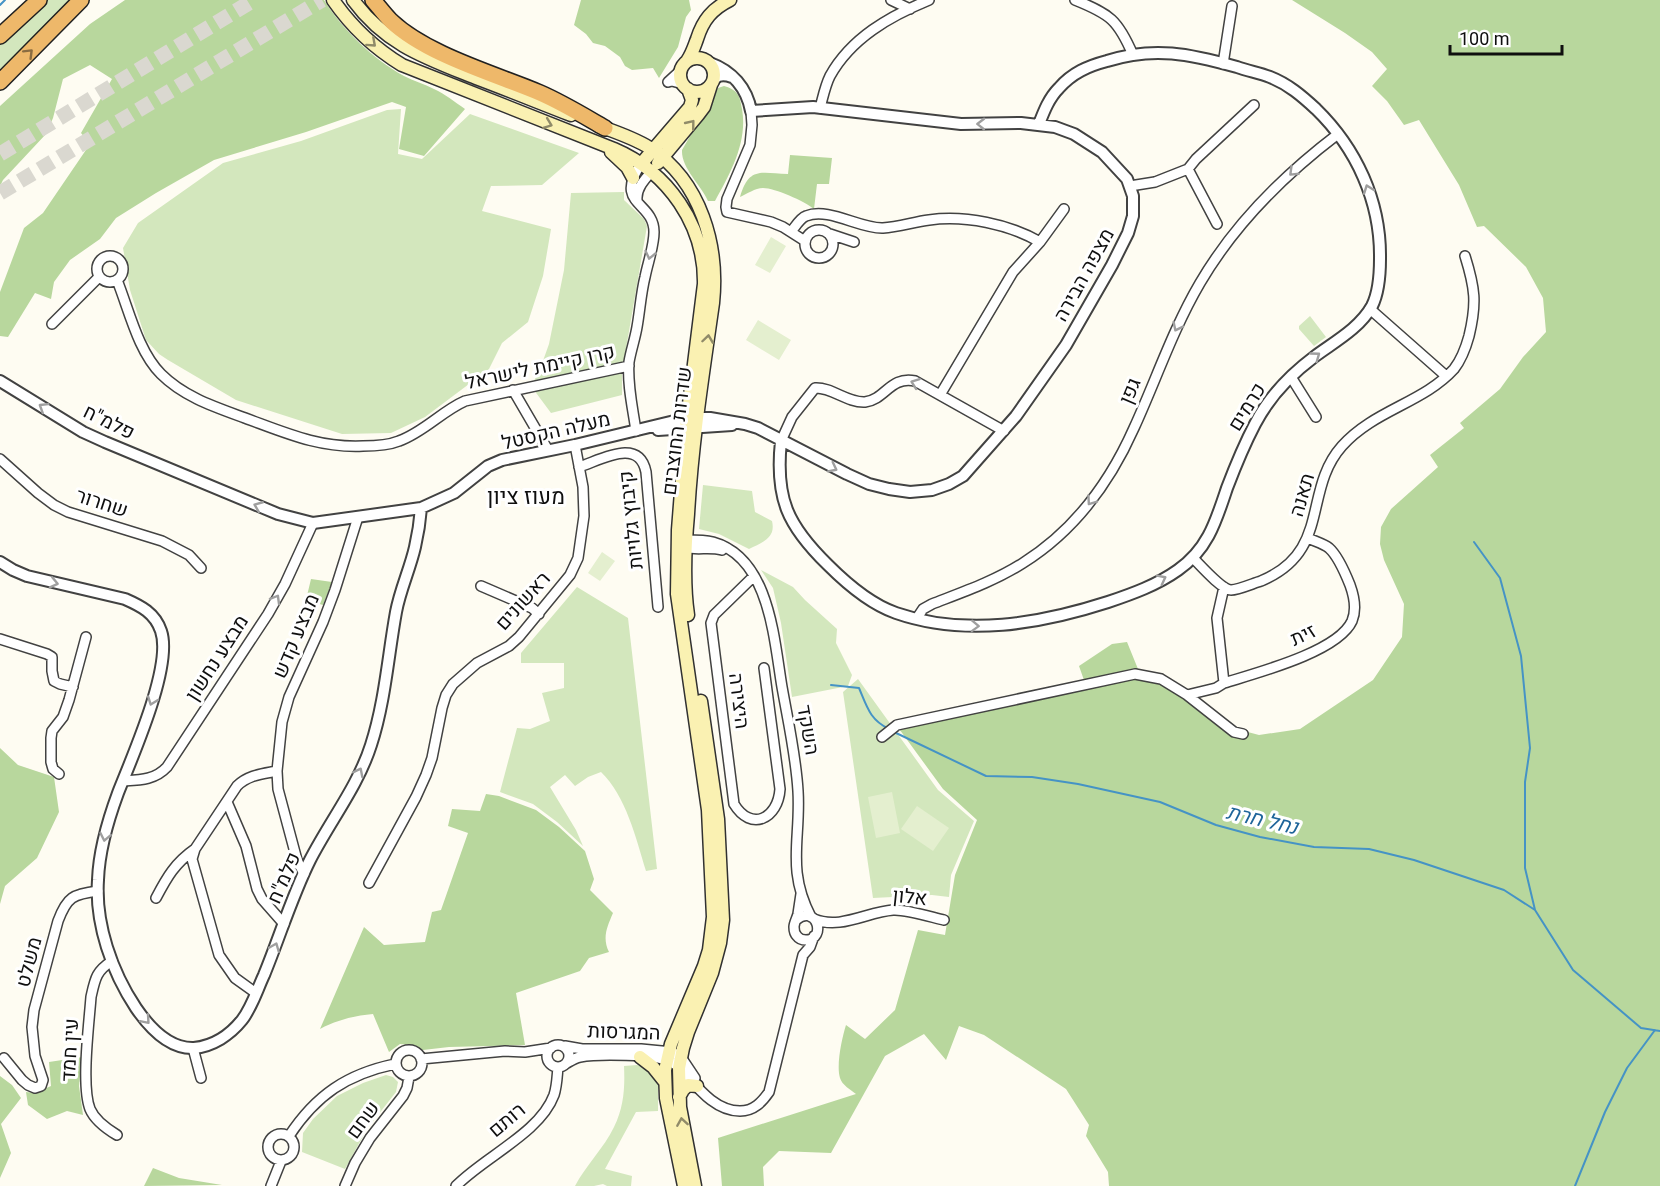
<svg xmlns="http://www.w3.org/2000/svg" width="1660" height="1186" viewBox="0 0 1660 1186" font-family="Georgia,Heebo,serif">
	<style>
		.green { fill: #d3e7bd }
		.forest { fill: #b8d79d }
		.pitch { fill: #e4efcf }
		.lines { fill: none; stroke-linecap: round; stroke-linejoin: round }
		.stream { stroke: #4593c5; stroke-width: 2 }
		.trunk-tunnel { stroke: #dad8d0; stroke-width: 15; stroke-dasharray: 15 8; stroke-linecap: butt }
		.minor-casing { stroke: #424242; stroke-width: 12 }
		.tertiary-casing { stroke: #424242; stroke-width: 14 }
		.secondary-casing { stroke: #313131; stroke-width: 15 }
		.trunk-casing { stroke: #202020; stroke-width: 18 }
		.minor { stroke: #fff; stroke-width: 9 }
		.tertiary { stroke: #fff; stroke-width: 10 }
		.secondary { stroke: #faf1b2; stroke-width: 12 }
		.trunk { stroke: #eeb86a; stroke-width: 15 }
		.oneway { stroke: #908b69 }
		.oneway2 { stroke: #8a6c41 }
		.oneway3 { stroke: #9f9f9f }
		.labels { text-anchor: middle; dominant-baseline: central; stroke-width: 6; stroke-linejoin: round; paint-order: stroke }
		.street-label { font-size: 20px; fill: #0f0f0f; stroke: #fff }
		.water-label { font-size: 21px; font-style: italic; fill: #1f659a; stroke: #fff }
		.quarter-label { font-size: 22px; fill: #0f0f0f; stroke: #fff }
	</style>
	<rect width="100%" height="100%" fill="#fefcf2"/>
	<path class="green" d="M46 0H76L0 75V42Z
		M401 109 398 154 422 159 470 114 579 153 542 185 491 186 482 211 551 229 543 276 528 322 502 343 489 369 425 417 391 433 342 434 236 400 168 360 159 354 146 340 130 290 123 248 138 223 223 163 301 141 387 110Z
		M624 192V200L644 219 647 226 622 372V395L551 413 531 386 539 372 549 344 564 270 571 193Z
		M1310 316 1326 337 1314 346 1299 329V326Z
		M703 485 752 491 755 512 772 521C776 538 763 542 749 549L719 534 699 529Z
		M761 570 793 587 805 600 837 629 836 643 852 675 848 686 792 697 781 623 773 588Z
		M577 587 628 618 657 869 646 871C636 838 626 796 601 772L588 777 575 786 565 775 550 787 576 830 583 846 557 822 533 804 500 792 517 728 530 729 550 721 542 693 564 688V663H521V653Z
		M858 679 938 790 974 821 951 875 949 897 932 895 873 898 843 692Z
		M637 1065 646 1067 658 1082V1111L636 1112 605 1169 632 1176 631 1186H607L603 1184 594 1186H575C586 1165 604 1148 614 1127 624 1107 625 1087 624 1066Z
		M386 1075 393 1077 398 1082 396 1092 367 1129 345 1169 302 1152 303 1133 313 1119 337 1096 363 1083Z"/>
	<path class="forest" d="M125 0H324C343 30 373 59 404 76 414 81 424 84 434 89 445 94 455 102 465 109L424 156 399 149 406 107 392 102 306 132 214 160 156 193 116 218 100 239 70 260 54 282 51 299 35 293 8 337 0 336V292L24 228 43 213 90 144 81 133 112 79 90 65 63 79 53 118 46 134 3 180 0 186V106L90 24Z
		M581 0H689L691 10 686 17 678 47 659 78 653 68 632 70 625 66 620 57 605 46 593 43 586 34 574 25Z
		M1292 0H1660V1186H1109L1108 1172 1086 1136 1089 1125 1066 1089 984 1035 959 1026 946 1060 924 1034 885 1056 831 1153 779 1151 763 1167 764 1186H722L718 1138 856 1094C851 1090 842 1085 840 1078 836 1065 842 1038 846 1025L865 1039 895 1010 918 930 945 935 955 875 977 820 943 789 897 726 1085 683 1079 666 1112 644 1127 642 1138 669 1151 676 1229 727 1259 735 1300 729 1373 680 1402 637 1404 604 1384 560 1380 544 1381 527 1391 509 1438 467 1430 455 1464 428 1460 423 1500 389 1523 357 1546 332 1543 298 1526 267 1484 226 1477 227 1459 185 1419 120 1404 125 1387 101 1372 86 1387 69 1372 52 1345 33Z
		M724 86C738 90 740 96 742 109 748 142 730 174 715 201H708C701 185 681 168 682 150L718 88Z
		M790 155 832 158 829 184H817L814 209C804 201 775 188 763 188 755 188 747 194 740 197 749 166 761 173 788 174Z
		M311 579 332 582 323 605 306 600Z
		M0 748 18 765 54 777 59 812 37 858 5 886 0 904Z
		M486 794 499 796 536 810 559 827 585 851 594 879 590 890 613 913C607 927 602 938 609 952L589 958 580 971 516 993 525 1045 449 1047 423 1050 411 1045 400 1044 389 1052 373 1014C353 1016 337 1020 320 1029L364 927 384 945 425 942 432 912 441 910 468 833 448 826 452 809 480 811Z
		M82 1057 79 1086 83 1115 67 1111 47 1119 28 1105 26 1092 35 1093 51 1086 49 1062Z
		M0 1076 12 1085 21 1098 1 1124 11 1153 0 1178Z
		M153 1168 179 1178 222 1185 144 1186Z"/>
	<path class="pitch" d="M771 237 786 246 770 273 755 265Z
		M758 320 791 340 779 360 746 340Z
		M602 552 615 561 600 581 588 573Z
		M892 792 900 833 876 838 868 797Z
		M917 806 949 828 933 851 901 829Z"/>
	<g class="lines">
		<path class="stream" d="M0 5 5 0
			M1474 542 1500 578 1521 656 1530 748 1525 782V868L1535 910
			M831 685 859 688C867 707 870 720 889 729
			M894 732 986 776 1032 777 1078 784 1160 802 1216 825 1260 837 1314 847 1369 849 1414 860 1504 890 1535 910 1573 970 1641 1028 1660 1031
			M1575 1186 1605 1112 1627 1068 1655 1030"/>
		<path class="trunk-tunnel" d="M0 154 254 0
			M0 193 322 0"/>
		<g class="minor-casing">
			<path id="minor" d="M891 0 910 9
				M1075 0C1110 14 1118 20 1133 55
				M1223 64 1232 6
				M668 82 680 71
				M668 82 672 81 683 84
				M820 108C823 97 825 86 830 76 851 38 890 16 929 0
				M751 111 752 125 750 145 727 199 726 207 727 212 771 222 783 227 805 241
				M1188 169 1217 224
				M1130 186 1155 182 1188 169 1196 159 1254 105
				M637 200C636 189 644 180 652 171
				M805 244a14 14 0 1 1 28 0a14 14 0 1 1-28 0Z
				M791 232C795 227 800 218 806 216 829 207 860 229 883 228 898 227 914 222 929 220 965 215 1009 224 1040 242
				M830 234 854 242
				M97 269a13 13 0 1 1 26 0a13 13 0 1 1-26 0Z
				M117 280C129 310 138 351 161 374 184 397 215 407 245 418 286 433 319 448 363 446 375 446 389 445 399 441 424 432 442 411 465 401L629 366
				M1370 309 1446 376
				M52 324 99 277
				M1291 377 1316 417
				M513 390 548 450
				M940 395 1013 272 1040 242 1064 209
				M636 431C633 409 627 385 629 362 631 350 635 339 637 327 640 310 641 293 645 277 648 262 654 246 654 232 654 201 613 205 641 164
				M781 441 792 417 815 388C832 387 847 403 865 402 886 399 890 376 915 381L1004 431
				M0 459 38 493 54 505 68 512 162 541 189 555 201 568
				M579 467C601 460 639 437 646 472L658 607
				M682 542 686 540C695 540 705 540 713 542 770 558 774 640 782 687 788 721 796 756 798 791 801 839 786 869 811 917
				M680 545C693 552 708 546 722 550
				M1193 558C1200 565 1222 590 1231 590 1238 590 1254 583 1261 581 1332 551 1302 491 1342 446 1374 410 1423 403 1454 369 1461 360 1466 347 1469 336 1477 303 1475 288 1465 256
				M754 576 714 615 711 623 734 804C751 832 778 819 780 789L764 668
				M481 586 532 608 539 614
				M1224 587 1217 618 1224 683C1256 673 1338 652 1352 621 1357 609 1354 596 1350 585 1346 575 1337 555 1329 548 1324 544 1314 541 1308 538
				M917 618 923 609 932 604C963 592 995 581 1023 563 1074 531 1110 482 1134 428 1156 380 1173 329 1200 283 1234 225 1284 175 1338 134
				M0 639 47 654 52 657V671L54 681 60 684 73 687
				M1187 695 1216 688 1224 683
				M882 737 897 725 1135 674 1161 679 1187 695 1234 732 1243 734
				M59 774 53 769 51 762V738L52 731 63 717 69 700 86 637
				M123 781C140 780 155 780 167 767L268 614 285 584 313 523
				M227 802 246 846 257 889 262 899 284 924
				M304 874 297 860 278 789 277 771 282 722 289 697 323 622 335 590 358 517
				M369 883 416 797 426 775 432 758 442 708 446 695 453 684 477 663 509 646 519 637 570 575 578 558 584 516 583 487 575 445
				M156 898C167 877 175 863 195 849
				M814 919C840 930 867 912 893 910 905 909 931 917 944 920
				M796 920C817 903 827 940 806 940 803 940 799 939 797 936 795 934 794 931 794 927 794 923 797 918 798 914 799 907 800 901 801 894
				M112 961C96 971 95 979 91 997 89 1024 81 1086 90 1109 95 1121 107 1129 117 1135
				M256 993 235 978 219 955 192 859 195 849 237 786C248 775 262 774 277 771
				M547 1056a11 11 0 1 1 22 0a11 11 0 1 1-22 0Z
				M565 1046 582 1049H641L672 1052 681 1057 695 1078
				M193 1048 201 1078
				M396 1063a13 13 0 1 1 26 0a13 13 0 1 1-26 0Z
				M4 1058 22 1080 28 1085 35 1088 41 1086 43 1080 35 1056 32 1027 34 1010 58 921C67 897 73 894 98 891
				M421 1059 505 1051 525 1052 551 1048
				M567 1063C572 1060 575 1058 580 1057 597 1054 656 1054 671 1062 678 1065 683 1072 688 1077 702 1093 718 1111 740 1111 754 1111 762 1102 769 1092L803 955 810 947 814 936
				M268 1147a13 13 0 1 1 26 0a13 13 0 1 1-26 0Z
				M289 1136C316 1095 347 1074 395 1064
				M271 1186 281 1161
				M345 1186 355 1163 370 1138 403 1096 407 1088 409 1077
				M456 1186C484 1157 540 1133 554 1095 557 1086 557 1077 558 1067"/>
		</g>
		<g class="tertiary-casing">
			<path id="tertiary" d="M714 80C718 73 726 75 732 77
				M0 381 83 432 105 442 278 514 313 523 421 508 454 493 488 466 502 460 575 445 662 424 687 418H710L745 424 758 428 847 474 869 484 889 489 910 492 932 490 949 484 963 476 1016 416 1066 345 1112 265 1128 233 1133 216V196L1127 179 1102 152 1074 134 1055 127 1021 123 961 124 813 107 751 111C747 88 732 71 710 63
				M658 430 732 425
				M781 441C775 498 787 525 828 565 847 584 870 604 896 613 965 637 1040 624 1108 602 1132 594 1157 585 1178 570 1208 549 1216 521 1227 488 1235 467 1244 445 1255 424 1269 397 1290 375 1314 357 1334 342 1359 329 1372 306 1379 292 1380 274 1380 259 1381 201 1356 148 1316 109 1302 96 1288 84 1270 77 1260 73 1248 71 1237 67 1190 54 1154 46 1107 61 1088 66 1072 73 1059 88 1049 98 1044 111 1039 124
				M0 562 13 570 27 576 125 599C141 606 155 613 161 631 173 666 132 757 118 793 108 820 99 851 98 880 95 924 112 972 136 1008 149 1027 169 1049 194 1048 213 1046 230 1035 242 1020 252 1007 257 990 264 975 280 936 292 896 310 860 330 821 358 786 371 745 385 702 388 656 396 612 400 590 410 569 415 547 418 534 420 521 421 508"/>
		</g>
		<g class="secondary-casing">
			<path id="secondary" d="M333 0C351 26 374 48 402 65L614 149C668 172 705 225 704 284L686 428 678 530 677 594 708 810 713 917 709 950 704 966 671 1044 665 1070 666 1098 684 1186
				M353 0C386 45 426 58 476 78 508 90 540 103 571 115
				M680 75a17 17 0 1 1 34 0a17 17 0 1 1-34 0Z
				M687 61C692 54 694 47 697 39 703 20 712 9 730 0
				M599 126C616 132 634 138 650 148 701 182 719 245 713 303 703 373 692 443 688 514 685 547 683 582 688 615
				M611 152 627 167 633 178
				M658 163 698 115 704 107 711 85
				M641 164 690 107 692 100 688 89
				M640 1057 653 1067 665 1082
				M679 1097 683 1090 688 1085 697 1086
				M695 1186 680 1107 679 1068 683 1048 688 1032 712 973 720 943 723 920 718 819 701 701"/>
		</g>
		<g class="trunk-casing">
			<path id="trunk" d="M373 0C379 7 385 15 391 21 427 55 495 74 540 93 563 103 584 116 605 128
				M0 36 39 0
				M0 82 81 0"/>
		</g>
		<use href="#minor" class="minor"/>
		<use href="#tertiary" class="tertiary"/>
		<use href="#secondary" class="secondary"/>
		<use href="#trunk" class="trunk"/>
	</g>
	<defs><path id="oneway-chevron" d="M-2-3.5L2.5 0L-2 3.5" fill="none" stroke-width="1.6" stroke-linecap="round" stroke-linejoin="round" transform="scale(1.5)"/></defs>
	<g class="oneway">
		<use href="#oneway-chevron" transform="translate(372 43) rotate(42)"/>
		<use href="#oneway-chevron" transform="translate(548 124) rotate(21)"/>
		<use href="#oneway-chevron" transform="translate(691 124) rotate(-51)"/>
		<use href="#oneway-chevron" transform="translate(708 339) rotate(-82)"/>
		<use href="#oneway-chevron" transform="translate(682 1122) rotate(-99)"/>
	</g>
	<use class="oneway2" href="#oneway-chevron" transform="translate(29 53) rotate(-45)"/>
	<g class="oneway3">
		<use href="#oneway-chevron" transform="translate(981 124) rotate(-179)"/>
		<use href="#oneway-chevron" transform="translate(1293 172) rotate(136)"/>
		<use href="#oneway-chevron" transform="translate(1368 189) rotate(-110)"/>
		<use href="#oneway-chevron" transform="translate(650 255) rotate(103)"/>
		<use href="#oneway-chevron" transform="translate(1177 327) rotate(116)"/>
		<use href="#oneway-chevron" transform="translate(1316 356) rotate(-36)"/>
		<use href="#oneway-chevron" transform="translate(915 383) rotate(-160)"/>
		<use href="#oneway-chevron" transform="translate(43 407) rotate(-148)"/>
		<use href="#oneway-chevron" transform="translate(833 468) rotate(27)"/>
		<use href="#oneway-chevron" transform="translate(1091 501) rotate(125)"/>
		<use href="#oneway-chevron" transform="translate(258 506) rotate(-158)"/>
		<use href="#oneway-chevron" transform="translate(1162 579) rotate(-27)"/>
		<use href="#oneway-chevron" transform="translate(54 583) rotate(13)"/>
		<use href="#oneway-chevron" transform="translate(276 599) rotate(-60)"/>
		<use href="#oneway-chevron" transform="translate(975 626) rotate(2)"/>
		<use href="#oneway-chevron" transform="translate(152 701) rotate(110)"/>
		<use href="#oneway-chevron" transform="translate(359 772) rotate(-63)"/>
		<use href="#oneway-chevron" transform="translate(105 837) rotate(101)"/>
		<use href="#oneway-chevron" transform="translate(275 947) rotate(-68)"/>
		<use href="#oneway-chevron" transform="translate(146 1020) rotate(49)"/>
	</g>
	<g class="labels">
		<g class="street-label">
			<text transform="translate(1084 275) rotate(-61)">מצפה הבירה</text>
			<text transform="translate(540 367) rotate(-12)">קרן קיימת לישראל</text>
			<text transform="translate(1130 391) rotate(-67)">גפן</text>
			<text transform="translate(1247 407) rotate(-58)">כרמים</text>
			<text transform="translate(109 422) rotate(26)">פלמ"ח</text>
			<text transform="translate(556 431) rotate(-13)">מעלה הקסטל</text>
			<text transform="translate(677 431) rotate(-83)">שדרות החוצבים</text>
			<text transform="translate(1302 495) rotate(-74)">תאנה</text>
			<text transform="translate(102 503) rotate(18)">שחרור</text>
			<text transform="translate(631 520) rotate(-96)">קיבוץ גלויות</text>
			<text transform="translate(523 601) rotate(-48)">ראשונים</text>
			<text transform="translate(1303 635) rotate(-25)">זית</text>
			<text transform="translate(296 636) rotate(-67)">מבצע קדש</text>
			<text transform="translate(217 658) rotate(-57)">מבצע נחשון</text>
			<text transform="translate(739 701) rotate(83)">היצירה</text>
			<text transform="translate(808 730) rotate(80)">השקד</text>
			<text transform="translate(284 878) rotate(-66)">פלמ"ח</text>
			<text transform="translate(910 897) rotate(6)">אלון</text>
			<text transform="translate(29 962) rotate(-75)">משלט</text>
			<text transform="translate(624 1032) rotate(2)">המגרסות</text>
			<text transform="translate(70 1050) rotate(-87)">עין חמד</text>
			<text transform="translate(363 1120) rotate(-54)">שחם</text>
			<text transform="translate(507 1120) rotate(-40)">רותם</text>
		</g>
		<g class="water-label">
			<text transform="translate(1262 820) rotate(13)">נחל חרת</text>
		</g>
		<g class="quarter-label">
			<text x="526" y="497">מעוז ציון</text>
		</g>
	</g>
	<path d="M1450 45v9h112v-9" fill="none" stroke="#0f0f0f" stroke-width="3"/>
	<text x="1459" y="45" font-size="18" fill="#0f0f0f" stroke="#ffffff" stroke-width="4.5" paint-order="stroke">100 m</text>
</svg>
